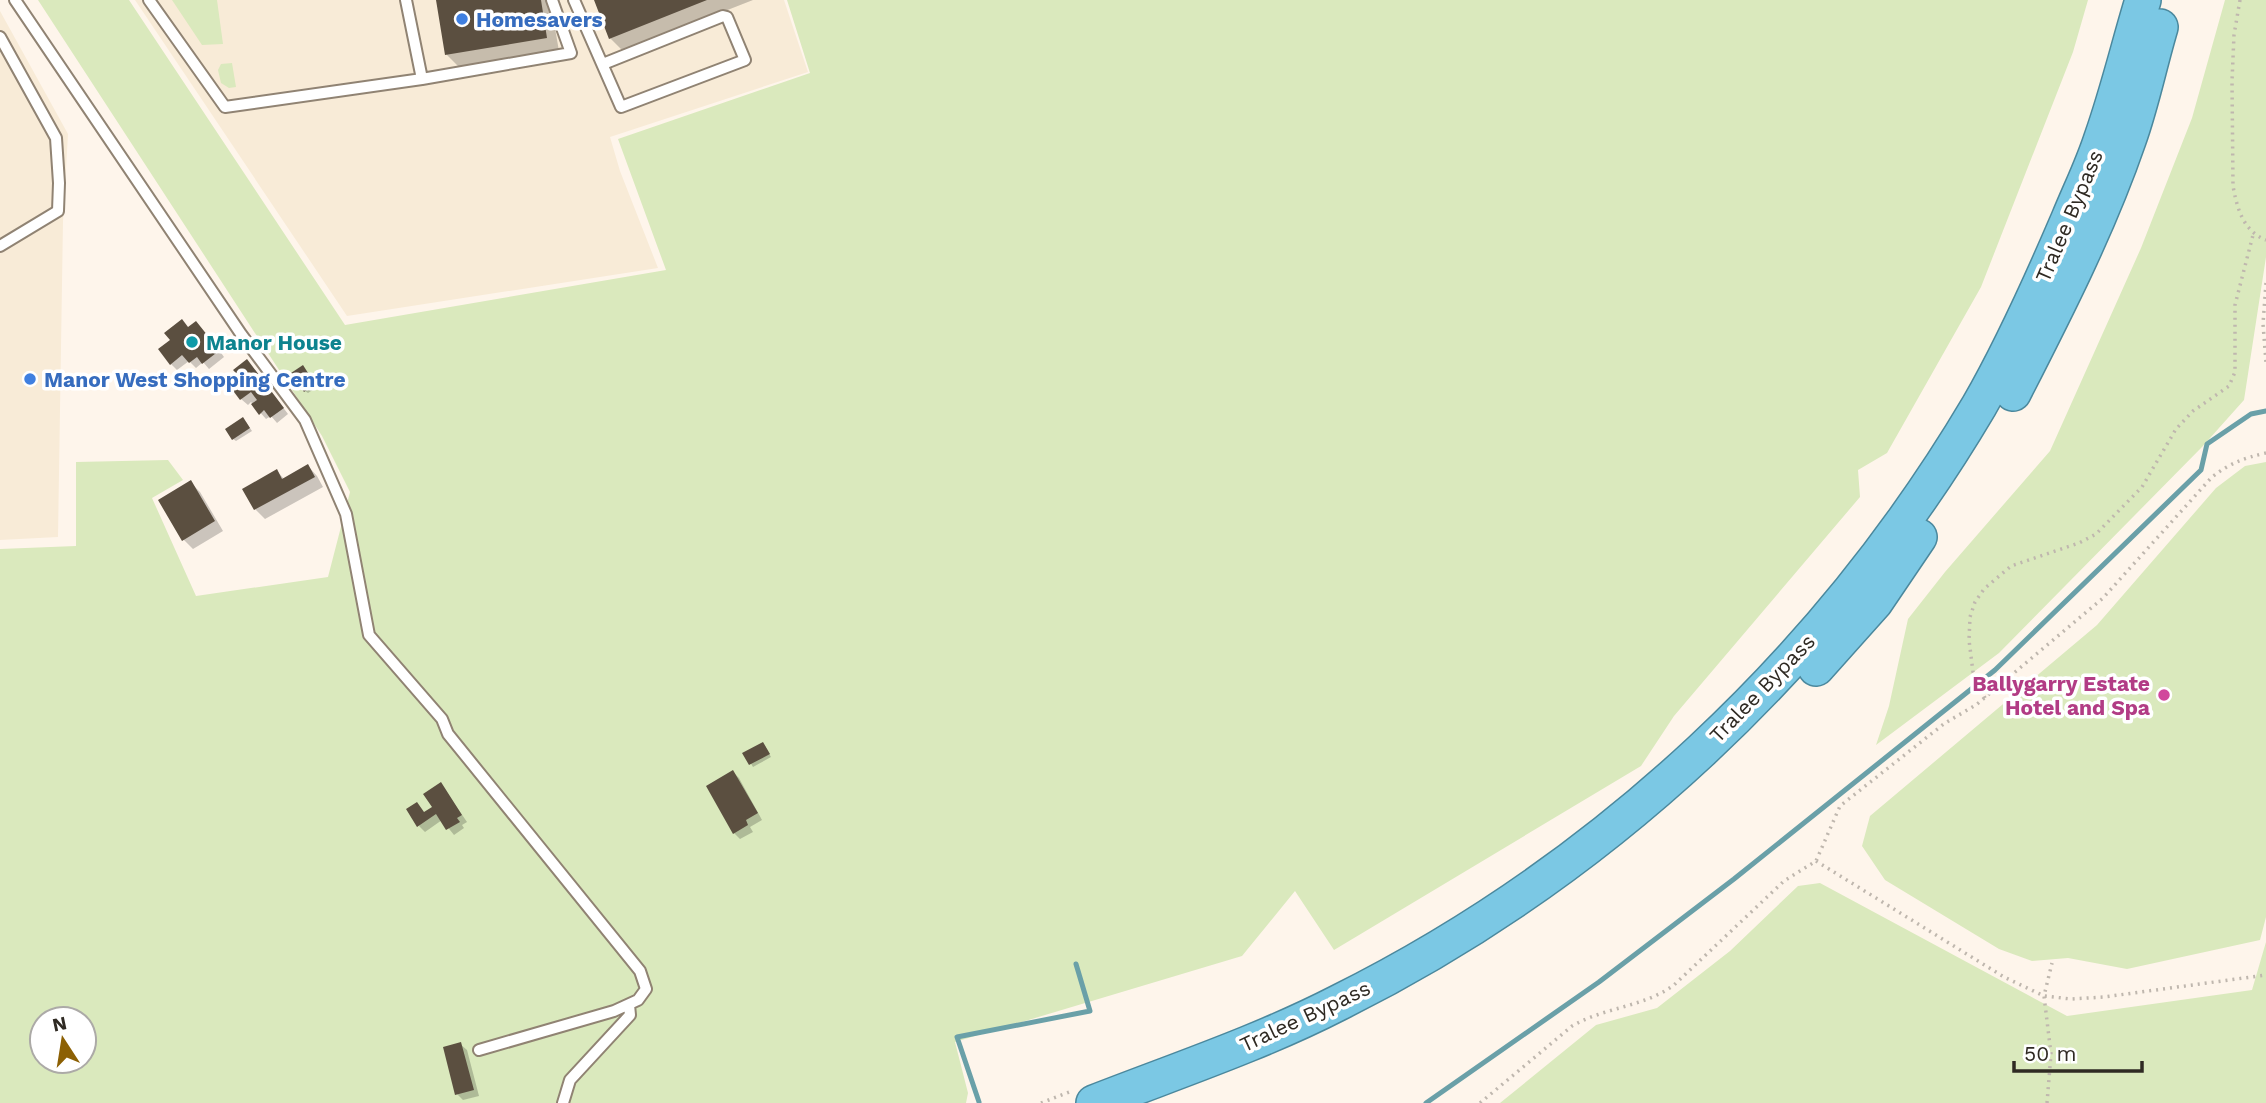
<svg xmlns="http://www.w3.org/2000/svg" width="2266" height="1103" viewBox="0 0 2266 1103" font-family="'Work Sans',sans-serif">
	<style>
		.commercial { fill: #f8ebd7 }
		.green { fill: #dae9bd; fill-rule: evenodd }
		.shadow { fill: #0003 }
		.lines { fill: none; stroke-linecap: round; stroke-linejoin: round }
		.stream { stroke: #6aa0a8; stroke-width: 5 }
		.building { fill: #5b4f40 }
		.service-casing { stroke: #908373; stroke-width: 14 }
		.trunk-casing { stroke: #4b889d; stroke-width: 38 }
		.path { stroke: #bfb7ae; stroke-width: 3.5; stroke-dasharray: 2 5; stroke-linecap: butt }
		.service { stroke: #fff; stroke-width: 10 }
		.trunk { stroke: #7bc8e4; stroke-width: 35 }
		.shop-dot { fill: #3f7fe0; stroke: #fff; stroke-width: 2.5 }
		.culture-dot { fill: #0f9aa8; stroke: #fff; stroke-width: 2.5 }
		.hotel-dot { fill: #d1479c; stroke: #fff; stroke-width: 2.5 }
		.labels { text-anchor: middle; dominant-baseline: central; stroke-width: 7; stroke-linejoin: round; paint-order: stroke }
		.shop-label { font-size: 21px; font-weight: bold; fill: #366cbe; stroke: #fff; text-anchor: start }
		.street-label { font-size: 21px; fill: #2f2a23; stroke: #fff }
		.culture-label { font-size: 21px; font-weight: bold; fill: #0d838f; stroke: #fff; text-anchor: start }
		.hotel-label { font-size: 21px; font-weight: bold; fill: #b23c85; stroke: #fff; text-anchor: end }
	</style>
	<rect width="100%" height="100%" fill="#fef5eb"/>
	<path class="commercial" d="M135 0H784L808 72 610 137 620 171 658 268 347 316Z
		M0 11 68 134 63 221 58 537 0 540Z"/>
	<path class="green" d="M38 0H129L345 325 666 270 618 139 810 73 787 0H2088L2073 52 1981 287 1887 453 1858 470 1860 497 1674 716 1641 766 1334 950 1295 891 1242 956 955 1042 968 1093 966 1103H0V549L76 546V462L168 460 183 480 152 498 196 596 328 577 350 492 322 436ZM42 1019H84V1061H42Z
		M172 0H217L223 44 202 45Z
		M2225 0H2266V257L2244 400 2202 447 1999 653 1876 745 1889 706 1908 619 1945 572 2050 451 2141 248 2192 118Z
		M232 63 236 87 229 88 221 83 218 70 221 64Z
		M2266 462V917L2260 940 2127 969 2068 958 2032 961 1999 949 1885 880 1862 846 1870 816 2097 625 2216 488 2245 466Z
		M1820 883 2067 1016 2252 990 2266 942V1103H1500L1596 1025 1657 1008 1730 951 1798 886Z"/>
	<path class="shadow" d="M438 0H550L559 51 460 68 447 55Z
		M595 0H753L623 51 610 38Z
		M189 328 208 338 212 335 222 347 219 350 224 357 209 369 203 362 196 368 189 361 177 370 171 364Z
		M253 368 288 414 277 423 271 416 266 419 251 402 248 405 241 399Z
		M305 370 317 387 308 393 305 391Z
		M246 422 252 431 236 441 233 439Z
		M308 466 317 476 323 487 265 519 255 509 277 471 284 479Z
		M190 482 200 492 223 531 193 549 183 539Z
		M765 746 771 757 753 767 745 754Z
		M733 772 739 778 762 820 750 827 753 832 740 839 734 833Z
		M441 784 467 822 462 825 464 828 454 835 442 820 425 832 419 826 425 814 434 808Z
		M460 1044 467 1050 479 1096 463 1100 457 1094Z"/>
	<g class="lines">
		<path class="stream" d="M979 1102 957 1037 1090 1011 1076 964
			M1426 1103 1599 982 1734 879 1995 670 2201 470 2207 444 2251 414 2266 411"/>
	</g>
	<path class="building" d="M436 0H541L547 38 445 55Z
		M594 0H707L609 39Z
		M182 319 188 327 196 321 208 336 212 333 217 340 214 343 220 350 202 364 197 357 189 363 182 355 170 365 158 349 170 340 164 333Z
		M247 359 284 408 270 418 264 410 259 415 251 404 257 400 251 392 240 400 228 384 239 376 233 370Z
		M303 365 315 384 304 392 291 373Z
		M243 417 250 428 232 440 225 429Z
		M308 464 315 477 254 510 242 489 277 469 282 479Z
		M191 480 215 521 182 541 158 500Z
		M763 742 770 754 749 765 742 753Z
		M733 770 758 813 746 820 748 825 733 834 706 786Z
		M441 782 462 815 457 818 460 822 446 830 436 814 417 827 406 809 417 802 424 812 432 807 423 794Z
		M461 1042 474 1090 455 1095 443 1047Z"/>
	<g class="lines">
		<g class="service-casing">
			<path id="service" d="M15 0 241 334 305 420 346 514 369 635 442 719 448 734 640 971 646 989 638 1000 614 1011 479 1050
				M149 0 225 107 422 79 406 0
				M574 0 621 107 745 60 727 17 723 16 603 64
				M0 37 56 138 59 183 58 211 0 246
				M422 79 571 53 552 0
				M563 1103 570 1080 630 1015 629 1005"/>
		</g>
		<g class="trunk-casing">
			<path id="trunk" d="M2013 393C2055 311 2098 227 2128 140 2141 104 2149 64 2160 27
				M1816 668 1875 602 1919 537
				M1094 1103C1176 1071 1260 1043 1338 1003 1603 871 1828 661 1979 406 2013 347 2042 282 2069 219 2080 192 2093 166 2102 138 2118 93 2129 46 2143 0"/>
		</g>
		<path class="path" d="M2240 0 2234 35 2232 81 2233 186C2237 208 2243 231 2266 240
			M2266 283 2263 324 2266 362
			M1985 698 1973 672 1969 640 1970 617 1975 602 1984 589 2011 566 2079 543 2096 534 2142 487 2176 429 2193 411 2229 386 2235 372V305L2253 235
			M1816 861 2004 977 2044 996 2071 999 2104 997 2266 975
			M1041 1103 1072 1091
			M1480 1103 1572 1026C1605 1007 1644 1007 1674 985L1784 881 1816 861 1840 806 1945 723 1976 705 2103 598 2212 477C2230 463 2244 458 2266 453
			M2047 1103 2051 1054 2044 996 2052 963"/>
		<use href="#service" class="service"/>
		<use href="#trunk" class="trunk"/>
	</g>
	<g class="shop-dot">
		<circle cx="462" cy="19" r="7"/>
		<circle cx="30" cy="379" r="7"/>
	</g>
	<circle class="culture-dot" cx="192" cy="342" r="7"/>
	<circle class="hotel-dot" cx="2164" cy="695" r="7"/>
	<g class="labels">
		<g class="shop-label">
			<text x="476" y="19">Homesavers</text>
			<text x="44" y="379">Manor West Shopping Centre</text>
		</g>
		<g class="street-label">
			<text transform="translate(2069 216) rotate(-67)">Tralee Bypass</text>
			<text transform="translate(1762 688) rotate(-46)">Tralee Bypass</text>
			<text transform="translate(1305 1016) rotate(-25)">Tralee Bypass</text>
		</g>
		<g class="culture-label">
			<text x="206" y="342">Manor House</text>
		</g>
		<g class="hotel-label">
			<text x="2150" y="683">Ballygarry Estate<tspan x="2150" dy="24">Hotel and Spa</tspan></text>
		</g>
	</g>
	<g transform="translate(63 1040) rotate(348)"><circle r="33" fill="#ffffff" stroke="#acaaa7" stroke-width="2"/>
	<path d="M0-5L12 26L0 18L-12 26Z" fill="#8c6004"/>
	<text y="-10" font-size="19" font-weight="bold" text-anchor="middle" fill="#2f2a23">N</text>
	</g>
	<path d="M2014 1061v10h128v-10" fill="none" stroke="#2f2a23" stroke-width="3.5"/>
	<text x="2024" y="1061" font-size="21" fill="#2f2a23" stroke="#ffffff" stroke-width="5" paint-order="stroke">50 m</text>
</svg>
